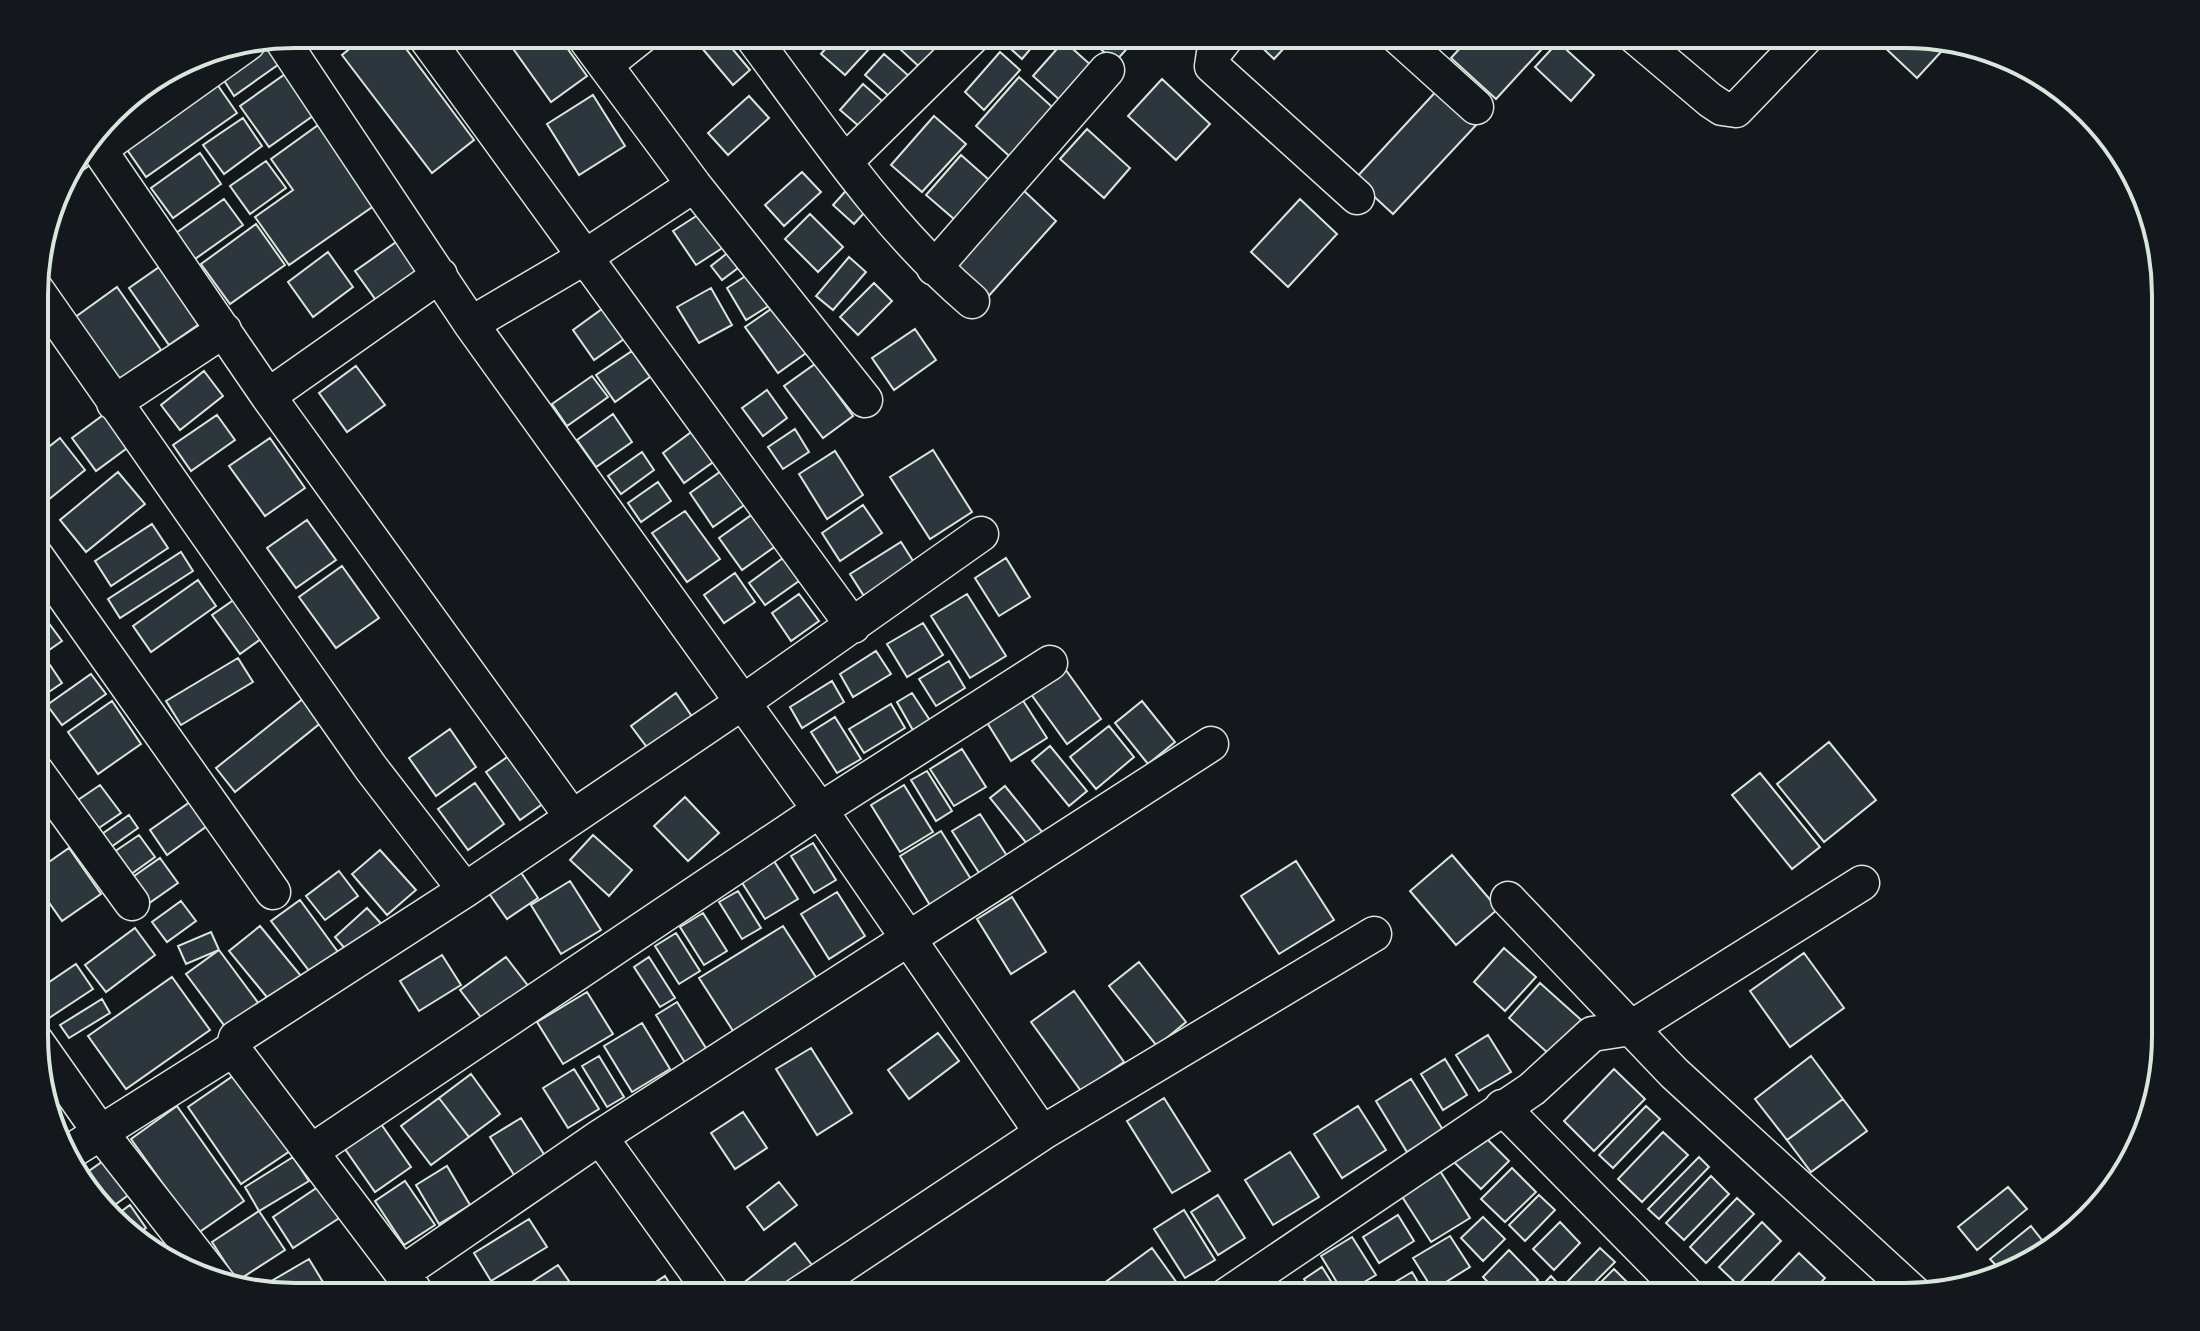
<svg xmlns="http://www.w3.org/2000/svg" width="2200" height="1331" viewBox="0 0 2200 1331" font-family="'DM Sans',sans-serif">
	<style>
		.building { fill: #2c363c; stroke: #d8e6dc; stroke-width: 2 }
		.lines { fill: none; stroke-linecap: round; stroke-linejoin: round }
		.minor-casing { stroke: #d8e6dc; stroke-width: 37 }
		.minor { stroke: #14181c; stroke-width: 34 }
		.rim { fill: none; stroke: #d8e6dc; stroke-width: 4 }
	</style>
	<rect width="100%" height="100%" fill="#14181c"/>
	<path class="building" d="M368 34H395L474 140 432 173 342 55Z
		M536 34H557L587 76 551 102 514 50Z
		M690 34H720L750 70 733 85Z
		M838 34H854L870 48 845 75 821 54Z
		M915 34H947L953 39 925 72 901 50Z
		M994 34H1043L1022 59Z
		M1084 34H1122L1132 43 1115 62Z
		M1248 34H1297L1274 59Z
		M1428 34H1454L1442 47Z
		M1473 34H1523L1541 50 1496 99 1451 58Z
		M1890 34H1905L1952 40 1917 78 1881 44Z
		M268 40 282 62 234 96 220 74Z
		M1064 41 1093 67 1062 102 1033 76Z
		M1558 42 1594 75 1571 101 1535 67Z
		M1000 52 1020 70 984 110 965 92Z
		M884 54 910 77 891 98 865 75Z
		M186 59 194 71 161 95 151 81Z
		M288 72 317 113 269 147 240 106Z
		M212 77 237 113 146 177 121 141Z
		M1019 77 1060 114 1017 163 976 126Z
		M1162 79 1210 124 1176 160 1128 116Z
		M863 84 889 107 867 133 840 110Z
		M1441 86 1479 122 1393 214 1355 179Z
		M140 88 151 104 117 128 109 117 123 99Z
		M593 95 625 146 579 175 547 124Z
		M749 96 769 118 728 155 708 133Z
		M934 116 966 144 922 192 891 165Z
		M243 118 262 146 224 174 203 145Z
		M321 123 378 203 289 265 255 217 293 190 271 159Z
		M1087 129 1130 168 1104 198 1060 159Z
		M84 150 93 163 59 187 61 179Z
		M200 153 221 184 173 218 151 188Z
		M961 155 996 186 961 225 926 195Z
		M266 161 286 188 250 214 230 186Z
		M802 172 821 192 784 226 765 205Z
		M853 183 874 202 854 224 833 205Z
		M1020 187 1056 221 986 299 950 266Z
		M224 199 243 225 195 259 176 233Z
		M1300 199 1337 234 1288 287 1251 252Z
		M704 211 727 245 696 265 673 231Z
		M810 214 843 247 818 272 785 239Z
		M256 224 285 265 230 304 201 264Z
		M399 240 421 273 378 303 355 271Z
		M735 247 746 262 722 280 711 266Z
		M328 252 353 287 313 317 288 282Z
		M849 257 866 272 833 310 816 296Z
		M165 263 205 320 169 345 129 288Z
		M755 270 775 302 746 320 727 288Z
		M874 283 892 301 858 335 840 317Z
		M117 287 161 350 118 380 74 318Z
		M711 288 732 325 699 343 677 307Z
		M784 300 816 346 778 373 745 327Z
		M602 309 624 339 594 360 573 330Z
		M915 329 936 360 894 390 872 358Z
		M632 351 650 377 615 402 596 375Z
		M815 364 853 416 823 438 784 386Z
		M356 366 385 405 347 432 319 393Z
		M204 371 223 396 180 430 161 405Z
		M592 376 608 397 567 426 552 404Z
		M767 390 787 418 763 436 742 408Z
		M110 410 134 443 96 471 72 438Z
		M613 414 632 442 596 467 577 440Z
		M217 415 235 440 191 471 173 445Z
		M795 429 809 452 783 469 768 447Z
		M694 430 716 460 684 483 663 453Z
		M60 438 85 470 37 509 36 457Z
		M270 438 305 488 265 516 229 466Z
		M933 450 972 512 930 539 890 477Z
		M835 451 863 495 827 519 799 474Z
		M642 452 654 470 621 494 608 476Z
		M727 467 750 501 713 527 690 493Z
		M118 472 145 504 86 552 60 520Z
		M658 482 671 501 641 522 628 503Z
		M863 505 882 533 840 561 822 533Z
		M685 511 720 559 687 582 652 533Z
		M757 511 780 543 742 570 719 538Z
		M307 520 336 560 296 588 267 548Z
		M152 524 168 548 111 586 95 561Z
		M901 542 920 572 869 604 850 574Z
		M181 552 193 571 120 618 108 599Z
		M783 558 799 581 765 605 749 583Z
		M1006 558 1030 597 999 616 975 578Z
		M342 566 379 618 336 648 299 597Z
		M735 573 755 602 724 623 704 595Z
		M198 580 216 606 151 652 133 626Z
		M799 594 819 621 791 641 772 613Z
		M967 594 1006 656 970 678 931 616Z
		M238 597 265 636 240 654 212 615Z
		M39 610 62 641 36 659V613Z
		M923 623 943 655 907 677 887 644Z
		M876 651 891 674 853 697 840 674Z
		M238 658 253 682 181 725 166 701Z
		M949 661 965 688 936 706 919 679Z
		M50 665 62 683 43 696 36 688V675Z
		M1063 666 1101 719 1067 744 1028 690Z
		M91 674 106 694 62 725 47 705Z
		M832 681 844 702 802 728 790 707Z
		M676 693 693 718 649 750 631 726Z
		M912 693 931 722 914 732 897 702Z
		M309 694 328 717 235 792 216 768Z
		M1022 699 1047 738 1011 761 986 721Z
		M112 701 141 744 98 774 68 732Z
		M1142 701 1175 742 1148 764 1115 723Z
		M891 704 905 728 864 753 849 729Z
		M835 717 861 759 837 773 811 732Z
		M1109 726 1134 757 1096 789 1070 757Z
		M450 729 476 767 436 796 409 758Z
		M1829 742 1876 800 1824 842 1777 784Z
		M1050 746 1087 791 1069 806 1032 761Z
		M962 749 986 787 954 806 930 769Z
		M510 755 544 803 520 820 486 772Z
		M927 771 952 811 936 821 911 780Z
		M1760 773 1820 847 1792 869 1732 795Z
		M475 783 504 824 468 850 438 809Z
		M100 785 121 813 96 830 75 802Z
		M904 785 933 832 900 852 871 805Z
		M1005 786 1043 833 1028 845 990 798Z
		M685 797 719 833 688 861 654 826Z
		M190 802 207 826 167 855 150 830Z
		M980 814 1009 859 981 876 952 831Z
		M129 815 138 828 111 847 102 834Z
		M941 831 974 884 933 910 900 856Z
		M139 835 155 857 127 877 111 854Z
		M593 835 632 870 609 896 570 860Z
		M813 843 836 880 814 893 791 856Z
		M69 848 101 894 62 921 36 884V871Z
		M380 850 416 890 387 915 352 874Z
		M1452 855 1498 909 1456 945 1410 891Z
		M160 858 178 883 145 906 127 881Z
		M774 861 798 899 765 919 741 881Z
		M1296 861 1334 920 1279 954 1241 896Z
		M518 868 538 898 507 919 486 889Z
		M339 871 358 896 325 920 306 896Z
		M570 881 601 930 561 954 531 905Z
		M738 891 761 928 742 939 719 902Z
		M837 892 865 936 829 959 801 914Z
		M1012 897 1046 952 1011 974 977 919Z
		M300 900 338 952 310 972 271 921Z
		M181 901 196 921 167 942 152 922Z
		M367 908 386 929 353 958 335 937Z
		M36 910 49 930 36 938Z
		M703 913 727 951 704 965 680 927Z
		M260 926 306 982 275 1007 229 951Z
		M783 926 819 982 735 1034 699 978Z
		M135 928 155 955 106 992 85 965Z
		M211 932 219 950 186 964 178 946Z
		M676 933 700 971 679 984 655 946Z
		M1504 948 1536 977 1505 1011 1474 982Z
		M219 950 262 1008 229 1032 186 974Z
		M1804 953 1844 1008 1790 1047 1750 991Z
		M442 955 461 985 419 1011 400 981Z
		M506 957 529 987 483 1020 460 990Z
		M649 957 675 998 660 1007 634 967Z
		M1139 962 1186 1022 1157 1046 1109 986Z
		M76 964 93 989 49 1018 36 999V991Z
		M172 977 210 1030 126 1089 88 1036Z
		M1540 983 1589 1027 1558 1062 1509 1018Z
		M1074 991 1124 1062 1081 1091 1031 1022Z
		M587 992 613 1034 563 1064 537 1022Z
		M102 999 110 1013 69 1038 60 1025Z
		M677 1002 709 1053 687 1066 656 1015Z
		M642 1023 670 1069 632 1092 604 1046Z
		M938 1033 959 1061 909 1099 888 1070Z
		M1488 1035 1511 1072 1479 1091 1456 1055Z
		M811 1048 852 1113 817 1135 776 1069Z
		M599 1056 624 1097 607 1107 582 1066Z
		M1811 1056 1843 1099 1787 1140 1755 1099Z
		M1445 1059 1467 1095 1443 1110 1421 1074Z
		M246 1067 299 1145 241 1184 188 1107Z
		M574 1069 599 1109 568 1128 543 1088Z
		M1614 1069 1645 1099 1594 1151 1564 1121Z
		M471 1074 500 1114 469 1137 439 1098Z
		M1411 1079 1443 1130 1407 1152 1376 1101Z
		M439 1098 469 1137 431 1165 401 1126Z
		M1164 1098 1210 1171 1172 1193 1127 1121Z
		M1843 1099 1867 1131 1811 1172 1787 1140Z
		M177 1106 244 1201 198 1233 131 1139Z
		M1358 1106 1386 1150 1342 1178 1314 1134Z
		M1646 1106 1660 1119 1613 1168 1599 1155Z
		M743 1112 767 1148 735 1169 711 1133Z
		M374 1114 411 1167 375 1192 338 1139Z
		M521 1118 552 1167 521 1186 490 1137Z
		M1663 1132 1688 1155 1642 1202 1618 1179Z
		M1482 1134 1509 1161 1481 1189 1454 1162Z
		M1290 1152 1319 1197 1273 1225 1245 1180Z
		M293 1157 309 1181 259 1211 245 1187Z
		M1699 1157 1709 1167 1659 1219 1648 1209Z
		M106 1159 130 1194 109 1209 79 1178Z
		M447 1166 470 1205 439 1224 416 1185Z
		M1512 1168 1536 1192 1505 1222 1481 1199Z
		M1440 1171 1470 1218 1431 1242 1401 1195Z
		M1711 1176 1729 1194 1684 1240 1666 1223Z
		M405 1181 435 1225 404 1245 375 1201Z
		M779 1182 797 1205 764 1230 747 1207Z
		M324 1183 344 1215 293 1248 273 1217Z
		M2008 1187 2027 1209 1977 1250 1958 1227Z
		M1218 1195 1245 1238 1218 1255 1191 1212Z
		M1539 1195 1555 1210 1525 1241 1509 1225Z
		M1737 1198 1754 1214 1706 1263 1690 1247Z
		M130 1205 146 1228 134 1236 115 1216Z
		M1184 1210 1215 1260 1185 1278 1154 1229Z
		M259 1211 285 1250 237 1281 212 1242Z
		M1398 1215 1414 1241 1379 1263 1363 1237Z
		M1483 1217 1505 1239 1483 1261 1461 1238Z
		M529 1219 547 1247 491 1281 474 1253Z
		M1560 1222 1580 1243 1554 1270 1533 1249Z
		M1762 1222 1781 1241 1738 1285 1719 1267Z
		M2031 1226 2049 1249 2035 1262 2002 1272 1990 1259Z
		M146 1235 162 1259 150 1253 138 1240Z
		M1450 1236 1470 1267 1433 1290 1413 1258Z
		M1352 1237 1376 1275 1344 1294 1321 1256Z
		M795 1243 812 1265 770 1297H751L742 1284Z
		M1152 1248 1177 1283 1159 1297H1085Z
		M1600 1248 1615 1262 1582 1295 1568 1281Z
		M1509 1250 1538 1280 1521 1297H1502L1483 1277Z
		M1799 1253 1825 1278 1807 1297H1757Z
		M309 1259 332 1297 276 1294 268 1283Z
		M558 1265 580 1297H509Z
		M1322 1267 1341 1297H1315L1304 1279Z
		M1614 1269 1636 1291 1630 1297H1586Z
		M1412 1272 1427 1297H1384L1380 1291Z
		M665 1276 678 1297H633Z
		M1551 1276 1567 1293 1564 1297H1531Z
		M1293 1284 1302 1297H1272Z"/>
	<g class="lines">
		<g class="minor-casing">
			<path id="minor" d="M423 34 853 626
				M582 34 694 185 865 400
				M750 34C819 126 884 226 972 301
				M1229 34 1214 53 1212 66 1357 197
				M1395 34 1476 107
				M1632 34 1710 100 1722 108 1736 110 1809 34
				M280 37 471 324 820 810 1042 1133
				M605 65 644 34
				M92 139 268 396 572 817
				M100 149 248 43
				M846 161 975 34
				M934 268 1107 70
				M36 289 371 768 465 890
				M471 324 585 257 694 185
				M268 396 440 275
				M114 403 224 330
				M36 556 273 892
				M36 771 132 903
				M1508 899 1674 1073 1917 1296
				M36 1041 100 1132 219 1284
				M233 1049 402 1273 600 1137 1211 744
				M1502 1107 1689 1297
				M600 1137 715 1297
				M312 1151 820 810 1050 663
				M65 1155 233 1049 236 1038 465 890 743 702 981 534
				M402 1273 419 1297
				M795 1297 1042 1133 1374 934
				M1224 1297 1532 1089 1592 1034 1631 1028 1862 883"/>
		</g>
		<use href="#minor" class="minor"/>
	</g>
	<path d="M0 0H2200V1331H0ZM295 48H1905A247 247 0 0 1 2152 295V1036A247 247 0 0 1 1905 1283H295A247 247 0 0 1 48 1036V295A247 247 0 0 1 295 48Z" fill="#14181c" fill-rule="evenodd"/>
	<path class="rim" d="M295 48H1905A247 247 0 0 1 2152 295V1036A247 247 0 0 1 1905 1283H295A247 247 0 0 1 48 1036V295A247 247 0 0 1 295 48Z"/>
</svg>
